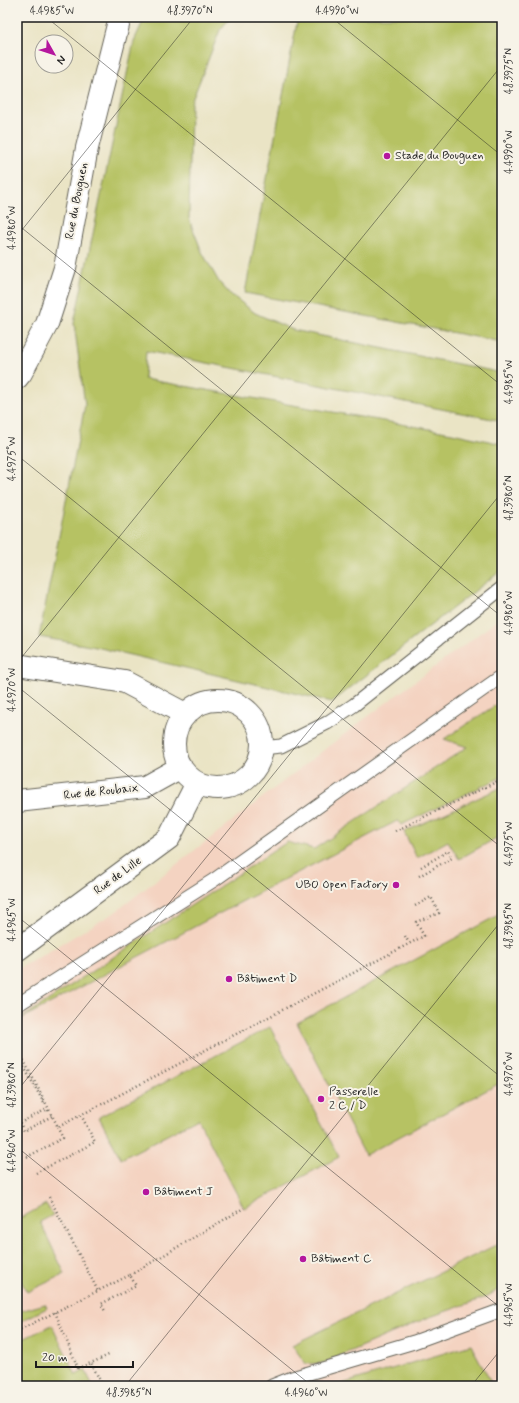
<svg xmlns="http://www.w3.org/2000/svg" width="519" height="1403" viewBox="0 0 519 1403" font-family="Mynerve,sans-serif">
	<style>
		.built { fill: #f4d3c1 }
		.green { fill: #b6c264; stroke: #696f40 }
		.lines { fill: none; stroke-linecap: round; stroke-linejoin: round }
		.lane-casing { stroke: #646257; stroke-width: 15 }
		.street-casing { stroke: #646257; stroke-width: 24 }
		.secondary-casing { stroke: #646257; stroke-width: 24 }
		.path { stroke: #646257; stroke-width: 2.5; stroke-dasharray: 1 3; stroke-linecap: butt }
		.lane { stroke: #fff; stroke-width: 13 }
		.street { stroke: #fff; stroke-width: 22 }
		.secondary { stroke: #fff; stroke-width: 22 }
		.ticks { fill: none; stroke: #1c1c1c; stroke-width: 1; stroke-opacity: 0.45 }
		.poi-dot { fill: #b5179e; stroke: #f7f3e8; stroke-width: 1.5 }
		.labels { text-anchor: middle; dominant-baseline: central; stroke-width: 4; stroke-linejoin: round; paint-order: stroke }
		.poi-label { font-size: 12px; fill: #1c1c1c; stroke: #f7f3e8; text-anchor: start }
		.street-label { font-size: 12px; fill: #1c1c1c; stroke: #f7f3e8 }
		.neatline { fill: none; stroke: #1c1c1c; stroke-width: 1.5 }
		.ticks-label { font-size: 10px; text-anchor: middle; fill: #1c1c1c }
	</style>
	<rect width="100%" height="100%" fill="#f7f3e8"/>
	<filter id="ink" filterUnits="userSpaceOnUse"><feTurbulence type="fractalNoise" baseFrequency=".025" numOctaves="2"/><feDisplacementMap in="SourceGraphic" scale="8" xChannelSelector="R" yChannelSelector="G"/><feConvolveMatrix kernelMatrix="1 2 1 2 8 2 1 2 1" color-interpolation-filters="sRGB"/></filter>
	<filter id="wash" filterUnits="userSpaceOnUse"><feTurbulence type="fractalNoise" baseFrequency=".012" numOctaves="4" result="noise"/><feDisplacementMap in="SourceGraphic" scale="16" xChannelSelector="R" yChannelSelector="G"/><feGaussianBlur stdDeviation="0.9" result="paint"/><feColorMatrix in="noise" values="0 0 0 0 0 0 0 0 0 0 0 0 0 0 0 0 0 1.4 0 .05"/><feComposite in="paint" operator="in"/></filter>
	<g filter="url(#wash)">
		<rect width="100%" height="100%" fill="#eae4c5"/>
		<path class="built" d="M502 617V1386H17V970L114 913 351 729Z"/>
		<path class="green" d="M145 17H231L220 30 191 103 189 219 202 252 219 282 229 293 255 313 293 330 502 373V421L146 351 144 379 452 433 502 444V570L332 702 96 647 39 637 85 405 74 323 134 41Z
			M298 17H496L502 18V342L245 293Z
			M502 701V777L401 825 399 821H397L243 901 17 1021 287 842 314 849 467 747 444 739Z
			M502 787V835L459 859 448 841 417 858 404 832Z
			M502 913V1082L365 1155 297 1023Z
			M270 1027 339 1157 244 1208 198 1119 121 1159 99 1117Z
			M46 1204 53 1215 40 1222 65 1274 27 1292 17 1274V1220Z
			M502 1242V1288L484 1298 427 1318 323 1363 306 1364 292 1345Z
			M45 1304 47 1308 17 1323V1312Z
			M52 1325 76 1375 85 1370 93 1386H17V1342Z
			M471 1345 493 1386H335Z"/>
	</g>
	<g filter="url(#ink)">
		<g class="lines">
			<g class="lane-casing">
				<path id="lane" d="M262 748 281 746 327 723 354 705 502 588
					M17 1005 214 880 502 676
					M272 1386 292 1378 414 1342 502 1310"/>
			</g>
			<g class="street-casing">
				<path id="street" d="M17 665 125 682 185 714
					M174 744a44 44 0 1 1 88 0a44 44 0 1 1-88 0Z
					M17 801 145 787 181 767
					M17 950 169 838 197 783"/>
			</g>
			<g class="secondary-casing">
				<path id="secondary" d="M17 378 21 373 47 324 65 268 87 148 120 17"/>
			</g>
			<path class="path" d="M395 831 502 779
				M419 876 452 858 448 851 421 867
				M405 936 409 943
				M17 1046 18 1047
				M20 1060 44 1103
				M17 1062 23 1059 58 1127 424 936 416 922 439 913 431 897 415 906
				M48 1111 47 1109 20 1123 24 1131 52 1116
				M27 1157 63 1138 57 1127
				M36 1173 95 1142 82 1117
				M49 1197 98 1291
				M130 1275 244 1208
				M55 1312 78 1368 91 1363
				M17 1331 130 1275 136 1286 101 1304 105 1311
				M103 1386 91 1363 111 1354"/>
			<use href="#lane" class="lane"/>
			<use href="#street" class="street"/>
			<use href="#secondary" class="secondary"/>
		</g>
	</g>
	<path class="ticks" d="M46 17 502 386M331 17 502 156M17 224 502 617M17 236 194 17M17 455 502 848M17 663 502 65M17 686 502 1078M17 916 502 1309M17 1091 502 492M17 1147 312 1386M17 1377 28 1386M125 1386 502 920M471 1386 502 1348"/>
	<g class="poi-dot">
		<circle cx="387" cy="156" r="4"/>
		<circle cx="396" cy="885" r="4"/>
		<circle cx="229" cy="979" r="4"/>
		<circle cx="321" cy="1099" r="4"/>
		<circle cx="146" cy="1192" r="4"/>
		<circle cx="303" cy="1259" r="4"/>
	</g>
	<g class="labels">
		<g class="poi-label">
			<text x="395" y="156">Stade du Bouguen</text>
			<text x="388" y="885" text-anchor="end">UBO Open Factory</text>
			<text x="237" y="979">Bâtiment D</text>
			<text x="329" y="1092">Passerelle<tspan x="329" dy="14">2 C / D</tspan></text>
			<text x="154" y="1192">Bâtiment J</text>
			<text x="311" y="1259">Bâtiment C</text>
		</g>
		<g class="street-label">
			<text transform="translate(77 201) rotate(-79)">Rue du Bouguen</text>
			<text transform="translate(101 792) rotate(-6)">Rue de Roubaix</text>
			<text transform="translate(118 876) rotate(-36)">Rue de Lille</text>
		</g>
	</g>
	<rect width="519" height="1403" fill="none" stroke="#f7f3e8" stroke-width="44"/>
	<g transform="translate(54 54) rotate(129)"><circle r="19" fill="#f7f3e8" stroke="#9f9d96"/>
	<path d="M0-3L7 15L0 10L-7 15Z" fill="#b5179e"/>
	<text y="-6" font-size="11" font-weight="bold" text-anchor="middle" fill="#1c1c1c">N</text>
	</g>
	<path d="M36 1361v6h97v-6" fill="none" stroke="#1c1c1c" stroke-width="2"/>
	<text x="42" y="1361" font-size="12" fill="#1c1c1c" stroke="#f7f3e8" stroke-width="3" paint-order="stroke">20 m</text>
	<rect x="22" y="22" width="475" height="1359" class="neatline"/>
	<g class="ticks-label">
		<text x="52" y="14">4.4985°W</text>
		<text x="190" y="14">48.3970°N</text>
		<text x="337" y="14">4.4990°W</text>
		<text transform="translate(508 71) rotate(-90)" y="4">48.3975°N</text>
		<text transform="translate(508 152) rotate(-90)" y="4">4.4990°W</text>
		<text transform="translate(11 228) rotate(-90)" y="4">4.4980°W</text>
		<text transform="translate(508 382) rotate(-90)" y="4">4.4985°W</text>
		<text transform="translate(11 459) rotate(-90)" y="4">4.4975°W</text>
		<text transform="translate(508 498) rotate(-90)" y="4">48.3980°N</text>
		<text transform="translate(508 613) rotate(-90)" y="4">4.4980°W</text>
		<text transform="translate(11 690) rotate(-90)" y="4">4.4970°W</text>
		<text transform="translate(508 844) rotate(-90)" y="4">4.4975°W</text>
		<text transform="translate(11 920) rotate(-90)" y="4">4.4965°W</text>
		<text transform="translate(508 926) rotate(-90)" y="4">48.3985°N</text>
		<text transform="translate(508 1074) rotate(-90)" y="4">4.4970°W</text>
		<text transform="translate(11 1085) rotate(-90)" y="4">48.3980°N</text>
		<text transform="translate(11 1151) rotate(-90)" y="4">4.4960°W</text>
		<text transform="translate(508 1305) rotate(-90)" y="4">4.4965°W</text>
		<text x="129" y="1396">48.3985°N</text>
		<text x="306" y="1396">4.4960°W</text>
	</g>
</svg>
